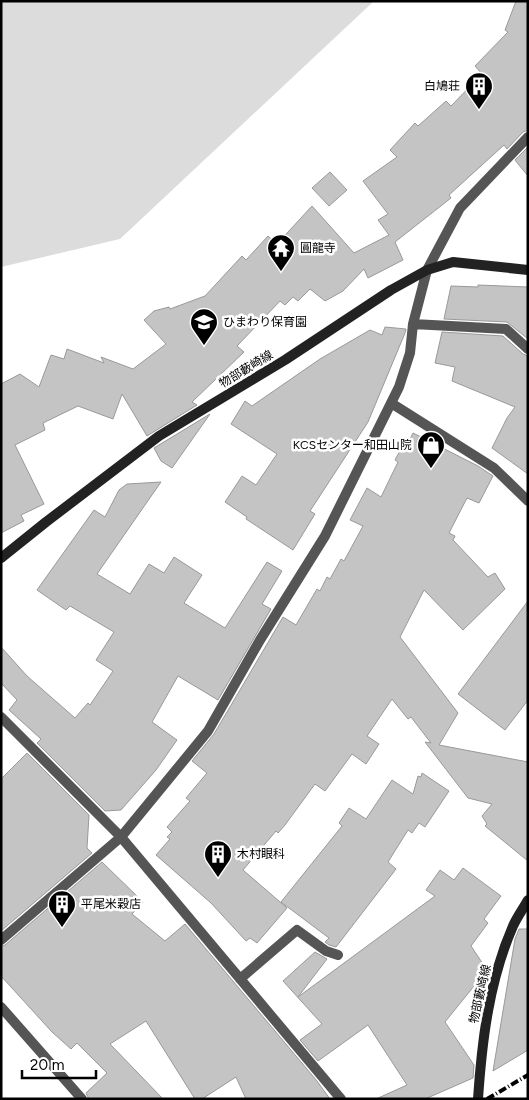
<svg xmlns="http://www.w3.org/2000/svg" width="529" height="1100" viewBox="0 0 529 1100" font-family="Figtree,'Noto Sans JP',sans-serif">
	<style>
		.green { fill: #dcdcdc }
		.building { fill: #c4c4c4; stroke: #999 }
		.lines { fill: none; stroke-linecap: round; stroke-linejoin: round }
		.minor { stroke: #555; stroke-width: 10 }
		.secondary { stroke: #222; stroke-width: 10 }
		.rail { stroke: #000; stroke-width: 4; stroke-dasharray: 8 2.5 1 2.5; stroke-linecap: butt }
		.labels { text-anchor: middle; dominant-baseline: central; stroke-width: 5; stroke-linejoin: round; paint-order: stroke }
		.poi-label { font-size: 12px; fill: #000; stroke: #fff; text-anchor: start }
		.street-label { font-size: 12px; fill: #000; stroke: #fff }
	</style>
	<rect width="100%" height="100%" fill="#fff"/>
	<path class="green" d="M1 1H374L120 239 1 267Z"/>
	<path class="building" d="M516 1H528V130L523 132 507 149 504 145 449 195 451 198 395 242 403 260 368 278 364 269 343 291 325 301 310 289 298 301 293 297 285 305 280 301 237 346 244 352 192 402 197 405 147 436 122 394 113 419 78 406 43 423 45 430 15 445 44 504 21 515 24 521 1 533V384L20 374 39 387 51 355 64 359 67 349 104 363 101 357 133 369 166 344 144 320 154 311 169 307 170 309 205 296 242 256 246 260 268 236 277 244 312 206 354 253 389 235 378 220 388 214 363 181 397 157 390 150 415 123 418 126 446 101 451 106 482 74 475 66 508 32 505 30Z
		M528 147V176L515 160Z
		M330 172 347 190 329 206 312 188Z
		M478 285 528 287V339L507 322 444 319 451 286 478 287Z
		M385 327 406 329 405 333 368 422 310 511 315 514 293 550 246 519 247 517 225 502 242 476 256 485 277 454 231 424 245 401 252 406 320 359 370 330 382 335Z
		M442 332 503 336 523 354 528 356V474L492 448 507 418 515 407 452 381 455 367 435 363Z
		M210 414 172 468 161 461 154 448Z
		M413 433 478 466 493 476 479 503 467 498 449 533 455 536 453 540 488 577 495 573 505 589 463 630 424 590 400 637 458 713 439 745 528 762V861L485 826 487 824 482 816 492 804 468 798 425 742 431 743 411 717 408 719 392 699 367 736 379 744 366 764 352 754 325 791 315 784 285 825 278 833 276 831 243 870 287 908 257 943 250 938 246 941 211 903 156 855 170 839 167 837 172 832 167 827 190 801 186 798 207 773 192 761 214 734 283 617 296 625 317 589 320 591 327 577 330 579 341 559 344 561 363 526 350 520 367 488 381 497 398 462 395 460 406 439 409 441Z
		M161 482 97 574 130 594 149 564 164 573 174 557 202 575 184 603 225 628 267 562 282 571 262 604 271 609 218 700 178 676 152 722 177 740 156 770 121 810 105 811 37 743 41 739 9 710 17 700 1 683V647L27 676 75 718 88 703 90 705 113 671 96 660 114 632 70 606 66 610 37 590 94 510 105 517 119 490 127 484Z
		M528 601V700L505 730 458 694Z
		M27 753 89 815 87 848 92 853 1 931V779Z
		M422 773 449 791 425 827 419 823 412 833 408 830 388 862 396 869 336 947 329 945 325 942 329 938 281 902 342 826 339 823 349 808 366 819 392 780 413 794 418 776 421 777Z
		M102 862 143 902 132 914 165 941 185 924 317 1081 330 1099H246L236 1077 202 1099H195L146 1021 110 1044 163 1099H89L86 1093 107 1073 77 1043 71 1049 52 1032 1 976V947L5 945Z
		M463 868 501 896 484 919 488 923 471 946 487 970 445 1022 474 1065 473 1078 425 1099H376L407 1085 368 1025 318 1061 300 1040 322 1024 283 981 315 952 327 959 298 997 435 896 426 890 440 870 454 880Z
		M519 929H528V1050L493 1071 515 939Z"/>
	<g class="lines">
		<path class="minor" d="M413 324 506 329 528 349
			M391 403 494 468 528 501
			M1 717 121 837 341 1099
			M1 940 121 837 208 731 260 640 325 536 399 387 410 353 413 324 427 270 460 208 528 137
			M240 979 297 930 326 951 338 955
			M1 1007 82 1099"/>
		<path class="secondary" d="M1 558 46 522 159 436 285 360 391 290 427 270 453 262 528 270
			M478 1099C482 1040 489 981 513 926 517 917 523 909 528 900"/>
		<path class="rail" d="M487 1099 528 1075"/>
	</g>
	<defs>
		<g id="building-pin" transform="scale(1.4375)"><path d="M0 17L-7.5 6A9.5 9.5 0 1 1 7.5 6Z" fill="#000" stroke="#fff"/><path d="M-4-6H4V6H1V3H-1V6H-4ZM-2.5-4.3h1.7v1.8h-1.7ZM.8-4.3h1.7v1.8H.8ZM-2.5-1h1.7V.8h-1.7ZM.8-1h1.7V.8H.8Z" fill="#fff"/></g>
		<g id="temple-pin" transform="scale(1.4375)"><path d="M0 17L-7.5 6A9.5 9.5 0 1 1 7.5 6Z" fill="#000" stroke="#fff"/><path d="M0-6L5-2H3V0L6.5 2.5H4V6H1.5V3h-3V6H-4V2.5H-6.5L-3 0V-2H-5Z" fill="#fff"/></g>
		<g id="school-pin" transform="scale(1.4375)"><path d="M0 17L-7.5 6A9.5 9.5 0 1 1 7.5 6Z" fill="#000" stroke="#fff"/><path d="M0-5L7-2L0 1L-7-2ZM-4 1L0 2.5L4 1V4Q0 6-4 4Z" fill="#fff"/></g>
		<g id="shop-pin" transform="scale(1.4375)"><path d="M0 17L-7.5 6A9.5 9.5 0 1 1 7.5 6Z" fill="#000" stroke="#fff"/><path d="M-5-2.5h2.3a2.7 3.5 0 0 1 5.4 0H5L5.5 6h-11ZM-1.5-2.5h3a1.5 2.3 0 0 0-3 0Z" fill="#fff"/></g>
	</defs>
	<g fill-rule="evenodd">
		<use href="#building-pin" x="479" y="86"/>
		<use href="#temple-pin" x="281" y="248"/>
		<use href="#school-pin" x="204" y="322"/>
		<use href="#shop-pin" x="431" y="445"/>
		<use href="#building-pin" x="218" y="854"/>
		<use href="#building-pin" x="62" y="904"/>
	</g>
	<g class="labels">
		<g class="poi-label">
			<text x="460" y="86" text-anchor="end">白鳩荘</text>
			<text x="300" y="248">圓龍寺</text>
			<text x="223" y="322">ひまわり保育園</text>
			<text x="412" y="445" text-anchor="end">KCSセンター和田山院</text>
			<text x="237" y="854">木村眼科</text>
			<text x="81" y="904">平尾米穀店</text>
		</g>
		<g class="street-label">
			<text transform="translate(246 369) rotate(-31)">物部藪崎線</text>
			<text transform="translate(480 994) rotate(-77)">物部藪崎線</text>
		</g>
	</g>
	<rect width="529" height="1100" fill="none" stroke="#000000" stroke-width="5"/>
	<path d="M22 1070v8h74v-8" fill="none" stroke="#000000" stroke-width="2.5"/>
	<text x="30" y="1070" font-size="15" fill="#000000" stroke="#ffffff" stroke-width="4" paint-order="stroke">20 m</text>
</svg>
